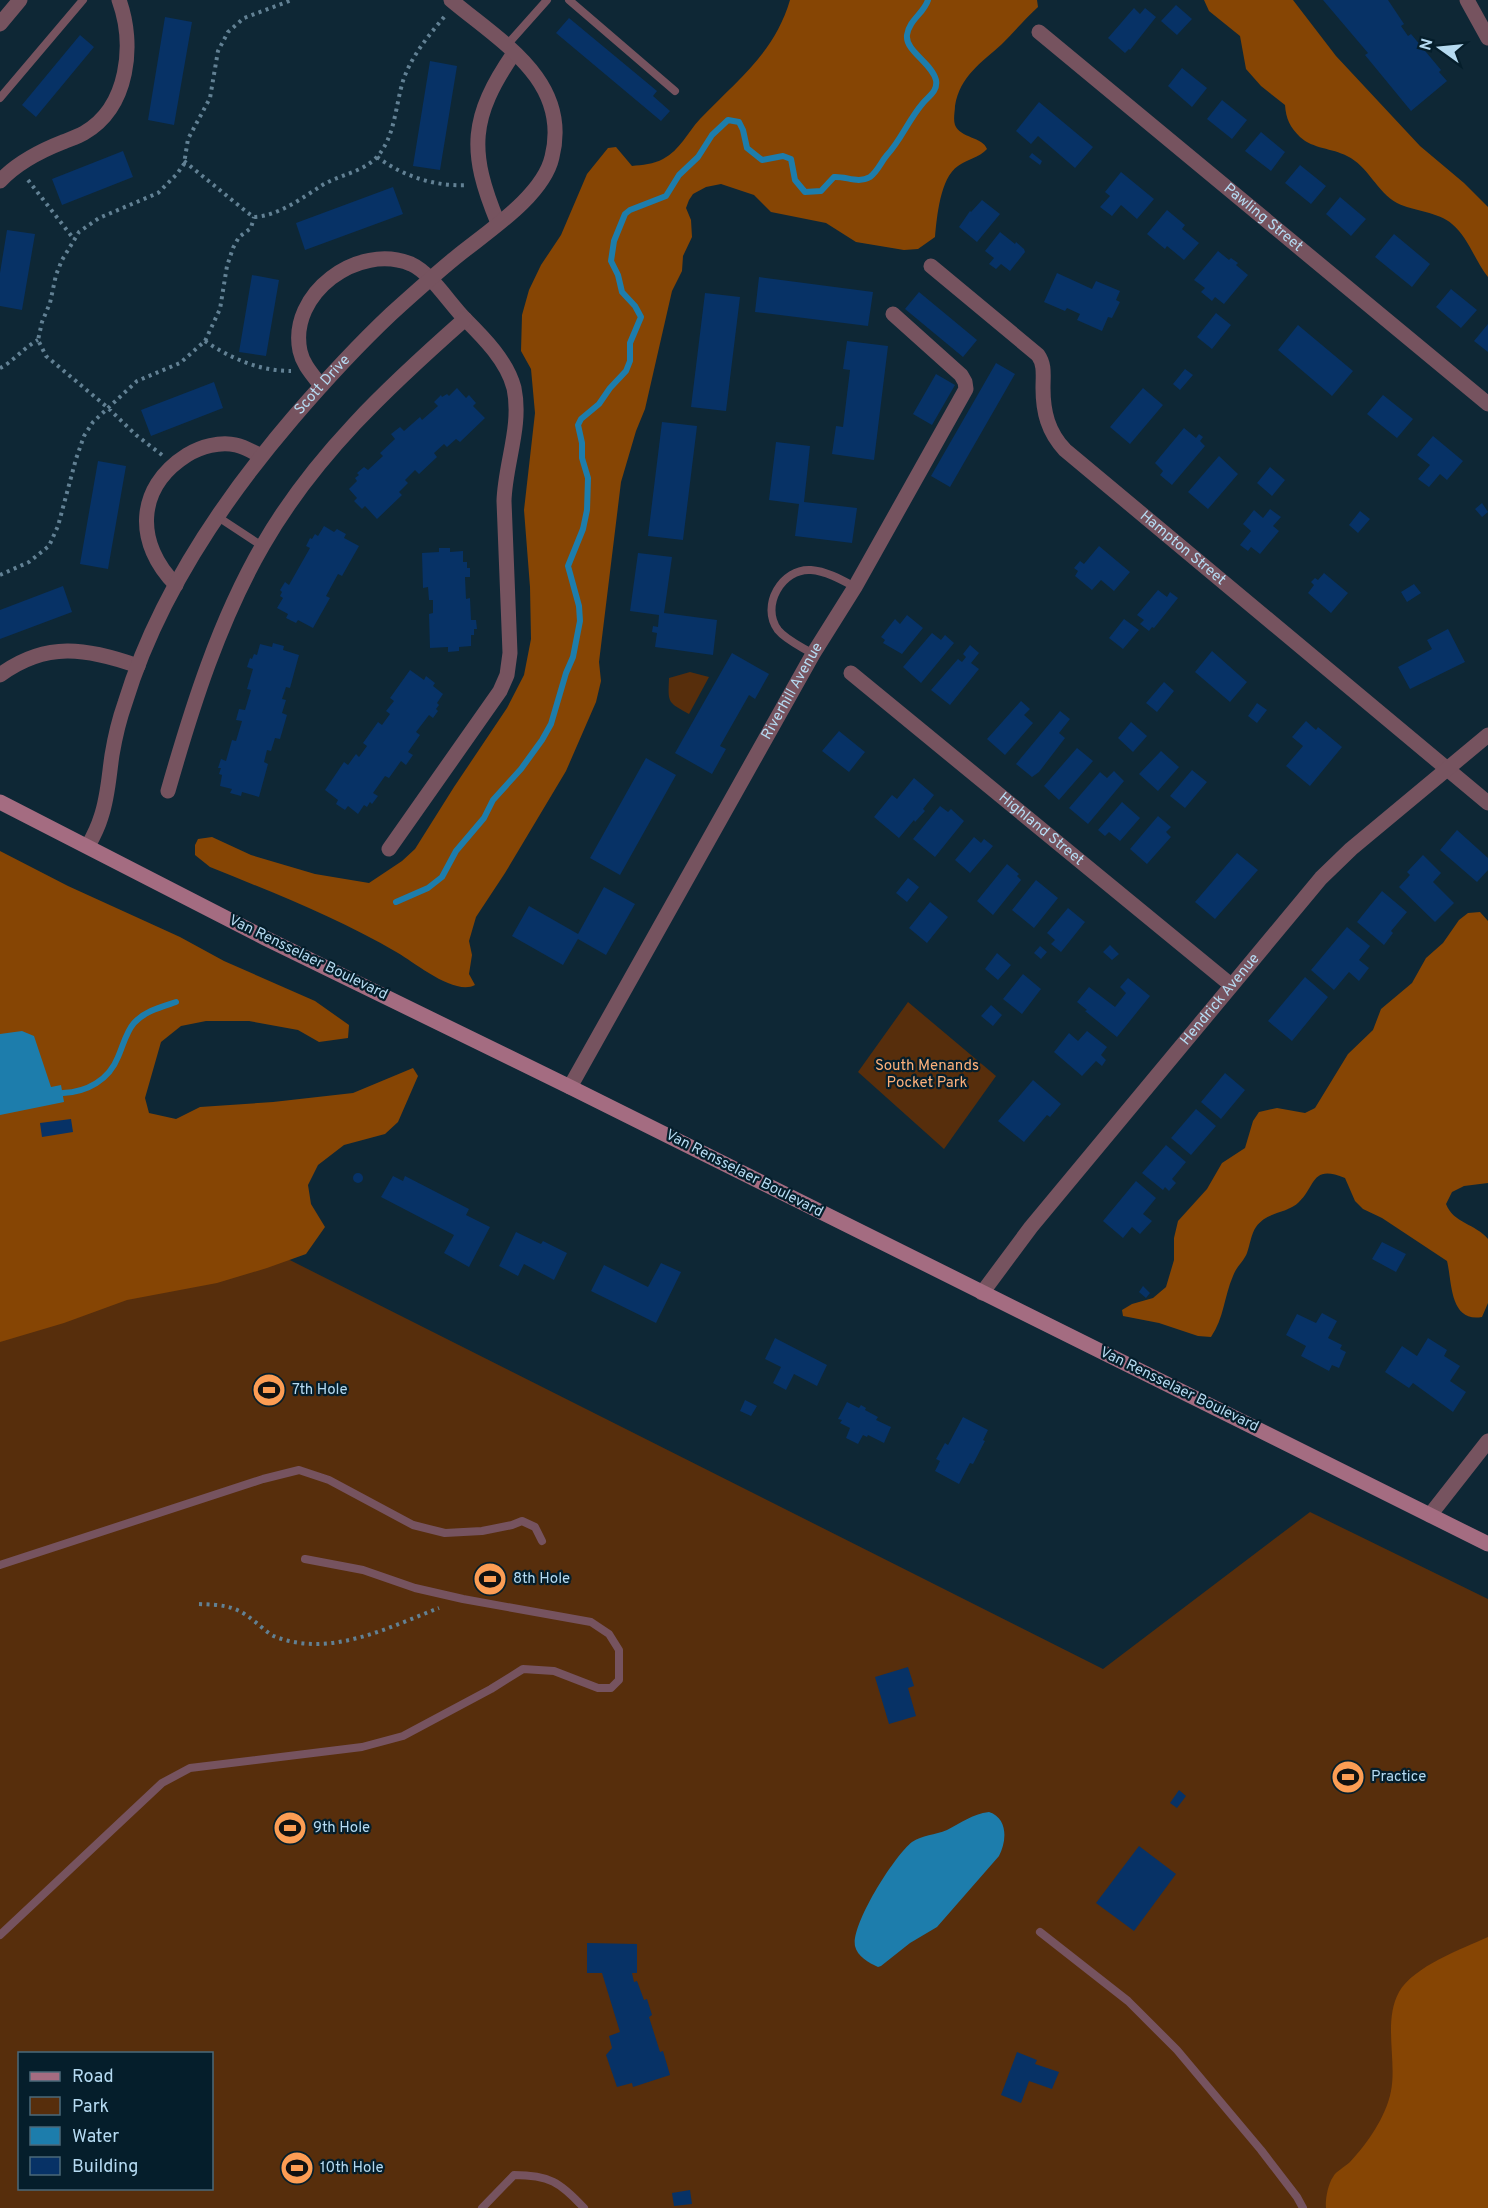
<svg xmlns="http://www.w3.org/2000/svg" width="1488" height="2208" viewBox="0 0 1488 2208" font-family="Overpass,sans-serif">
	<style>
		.green { fill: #572e0c; fill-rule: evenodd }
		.forest { fill: #864504 }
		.water { fill: #1d7dac }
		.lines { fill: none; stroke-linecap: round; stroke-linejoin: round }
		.stream { stroke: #1d7dac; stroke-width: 6 }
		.building { fill: #073266 }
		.path { stroke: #628194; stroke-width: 4; stroke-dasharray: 3 4.5; stroke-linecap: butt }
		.service { stroke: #76535f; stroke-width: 8 }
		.minor { stroke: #76535f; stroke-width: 15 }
		.tertiary { stroke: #76535f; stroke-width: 15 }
		.secondary { stroke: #a46c81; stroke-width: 15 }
		.labels { text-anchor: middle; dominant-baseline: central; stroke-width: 4.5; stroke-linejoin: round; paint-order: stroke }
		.street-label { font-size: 15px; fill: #b5daf1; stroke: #051e2b }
		.park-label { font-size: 15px; fill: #fcb07a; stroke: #051e2b }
		.poi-label { font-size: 15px; fill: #b5daf1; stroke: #051e2b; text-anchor: start }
	</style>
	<rect width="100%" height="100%" fill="#0e2735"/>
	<path class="green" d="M690 672 709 677 689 714C667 702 668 703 669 678Z
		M908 1002 996 1076 944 1149 858 1072Z
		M246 1238 1103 1669 1310 1512 1488 1599V2208H0V1324ZM20 2054H212V2188H20Z"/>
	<path class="forest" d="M790 0H1037L1038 7C1025 19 1014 32 1002 44 981 63 960 76 955 106 955 111 953 119 955 125 960 138 983 137 987 149 979 158 967 159 958 166 940 178 937 217 935 237L918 249 904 250 856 242 826 223 771 212 754 195 721 184 706 187 693 194 689 200 686 208 691 220 692 237 683 256 682 271 672 291 645 409 636 431 621 482 599 662 601 681 596 702 566 771 505 873 476 917 469 941 472 955 469 974 475 985C455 996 415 963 398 953 338 918 274 893 210 867L195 855V845L198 839 212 837 251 855 315 874 369 883 402 861 415 849 454 787 507 708 524 675 531 639 530 587 524 510 535 413 531 369 521 351 522 315 529 290 541 265 561 235 587 174 608 148 616 147 632 166C642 165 654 164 663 159 680 150 687 133 700 119 737 80 774 54 790 0Z
		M1204 0H1293L1336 56 1420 146 1464 183 1488 207V277C1475 261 1468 237 1452 224 1439 212 1413 211 1397 203 1377 192 1368 166 1347 156 1332 148 1313 149 1300 137 1290 127 1286 119 1285 105L1261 86 1246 69 1240 36 1209 11Z
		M0 851 68 886 180 937 224 961 315 1001 349 1025 348 1038 319 1042 298 1030 249 1021H206L181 1026 161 1042 145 1098 149 1113 176 1119 200 1107 273 1102 353 1093 413 1068 418 1076 398 1122 385 1134 344 1145 318 1165 308 1185 311 1204 325 1227 306 1254 267 1268 217 1283 127 1300 64 1323 0 1342Z
		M1480 912 1488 921V1183L1464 1186 1452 1192 1446 1204C1453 1223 1476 1224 1488 1239V1303L1482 1317C1449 1323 1452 1280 1447 1261L1382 1218 1363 1209 1355 1201 1345 1178C1311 1164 1316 1186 1299 1202 1287 1214 1267 1211 1256 1227 1251 1234 1250 1245 1247 1253 1244 1261 1236 1267 1233 1276 1224 1297 1224 1318 1211 1337L1198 1336 1159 1323 1123 1316 1122 1310 1132 1304 1153 1298 1166 1287 1174 1260V1238L1178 1221 1207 1189 1222 1163 1245 1148 1253 1121 1259 1112 1277 1108 1305 1113 1315 1108 1348 1054 1373 1030 1381 1009 1412 983 1426 958 1443 943 1459 920 1468 913Z
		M1488 1937V2208H1326C1325 2200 1328 2184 1333 2177 1336 2171 1345 2167 1350 2162 1367 2144 1386 2117 1391 2091 1397 2061 1383 2021 1399 1992 1414 1966 1462 1949 1488 1937Z"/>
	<path class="water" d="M22 1031 34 1036 51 1087 61 1085 64 1102 0 1115V1034Z
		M989 1812C1008 1818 1007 1841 999 1856L937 1927 910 1943 881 1966 878 1967C869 1963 857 1956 855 1946 851 1924 895 1855 912 1842 922 1835 935 1835 947 1830 961 1823 972 1814 989 1812Z"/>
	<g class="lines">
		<path class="stream" d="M396 902 428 888 442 877 456 851 484 818 493 800 521 769 542 740 551 724 566 673 573 657 580 621 579 606 568 566 583 529 587 510 588 478 582 458V443L578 425 581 419 599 404 610 388 626 371 630 361V343L641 317 635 306 622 292 618 275 611 261 614 241 625 214 630 210 666 196 679 175 698 157 712 135 728 120 739 122 743 130 747 148 762 160 783 156 791 159 795 180 805 192 821 191 834 177C846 176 858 184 870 177 878 171 881 162 887 155 901 140 909 119 923 103 929 96 938 91 936 80 932 63 905 51 907 35 909 20 924 13 928 0
			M63 1093C87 1092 109 1080 118 1057 123 1046 126 1032 134 1023 145 1011 161 1007 176 1002"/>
	</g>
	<path class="building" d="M1323 0H1388L1404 24 1401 26 1408 36 1411 34 1441 70 1439 72 1447 81 1411 111 1365 55 1368 53Z
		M1176 5 1192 19 1177 35 1161 21Z
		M1134 8 1140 14 1145 8 1156 17 1130 50 1129 49 1125 53 1108 38Z
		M165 17 192 22 174 125 148 120Z
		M569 18 657 91 653 96 670 111 661 121 556 33Z
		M80 35 94 47 36 117 22 105Z
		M430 61 457 66 440 170 413 166Z
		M1182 68 1207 88 1192 107 1168 86Z
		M1222 100 1247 120 1232 139 1207 119Z
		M1039 102 1093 147 1075 168 1038 136 1031 144 1016 131Z
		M1261 132 1285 152 1271 171 1245 151Z
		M123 151 133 177 62 205 52 179Z
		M1032 153 1042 161 1040 165 1029 157Z
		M1300 165 1326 186 1311 204 1285 183Z
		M1121 172 1154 199 1137 219 1121 205 1112 216 1100 207 1110 196 1105 192Z
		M393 187 403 214 305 250 296 223Z
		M1340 197 1366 219 1351 236 1326 214Z
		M982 200 1000 214 977 242 959 227 970 211 971 212Z
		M1167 210 1185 225 1182 229 1199 243 1184 260 1167 246 1165 249 1147 234Z
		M7 230 35 234 22 310 0 306V273Z
		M1000 232 1015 244 1016 242 1024 249 1025 252 1010 271 1001 264 996 269 989 264 994 258 985 251Z
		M1394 234 1430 264 1412 287 1375 257Z
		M1218 251 1229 260 1231 258 1238 263 1236 265 1248 275 1224 304 1215 297 1212 301 1201 292 1205 288 1194 280Z
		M1057 273 1092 289 1096 281 1120 291 1116 300 1120 302 1112 318 1108 317 1102 331 1077 320 1080 314 1067 308 1065 311 1044 302Z
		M252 275 279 280 266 356 239 352Z
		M759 277 873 292 868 326 755 312Z
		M1451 289 1477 310 1461 328 1436 307Z
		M919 292 977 340 963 357 905 309Z
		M705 293 740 297 726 411 691 407Z
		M1216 313 1231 325 1212 349 1197 337Z
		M1488 324V352L1474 341Z
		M1298 325 1353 371 1332 396 1278 350Z
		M847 341 888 346 874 460 832 454 836 426 843 427 850 370 843 369Z
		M996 363 1015 374 950 487 931 476Z
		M1185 369 1193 375 1180 390 1173 384Z
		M936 374 955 385 932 425 913 414Z
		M214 382 223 408 151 436 141 410Z
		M457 388 466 398 469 395 476 403 473 406 485 418 460 442 456 439 447 447 444 444 434 453 437 457 419 474 415 470 405 480 408 483 399 492 402 495 377 519 365 506 362 509 354 501 357 498 349 489 357 481 355 478 359 475 357 473 364 467 368 470 383 456 380 453 395 439 391 434 400 427 404 431 420 417 422 420 438 406 434 402 441 395 442 397 447 394 449 396Z
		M1143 388 1163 405 1130 444 1110 427Z
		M1383 395 1413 419 1397 438 1367 414Z
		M662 422 697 426 683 540 648 536Z
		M1184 428 1196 438 1199 434 1203 437 1200 441 1205 446 1172 485 1160 475 1163 471 1155 463Z
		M1433 436 1463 461 1447 480 1440 474 1429 487 1418 479 1430 465 1417 455Z
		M776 442 810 446 804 502 857 508 852 543 795 536 799 504 769 500Z
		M1219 456 1238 474 1208 509 1188 492Z
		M98 461 126 466 108 569 80 564Z
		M1270 467 1285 480 1272 496 1257 483Z
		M1482 503 1488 512 1482 517 1475 509Z
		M1270 509 1281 517 1273 526 1279 531 1260 554 1251 547 1248 551 1240 545 1251 531 1243 524 1254 510 1263 518Z
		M1360 511 1370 519 1358 533 1349 525Z
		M324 526 334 532 337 529 346 534 344 538 359 546 342 576 338 574 326 596 330 598 313 628 298 620 296 623 286 618 288 614 277 608 283 598 280 596 282 592 280 590 285 582 289 585 310 548 306 546 310 538 312 539 315 534 318 536Z
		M1099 546 1130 572 1114 591 1101 580 1092 590 1075 576 1078 571 1074 568 1080 561 1084 564Z
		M439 548H450V552L463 551V562H467V568H470V577H465L466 599 470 598 471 620H476L477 629H474V635H471V646L459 647V651L448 652V647L430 648 429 614 433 613V600H429L428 587 423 588 422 553 439 552Z
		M638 553 672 557 664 613 717 620 713 655 655 647 657 633 652 632 653 626 658 627 659 615 630 611Z
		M1324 573 1348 593 1331 613 1308 593 1314 585 1311 582 1315 578 1318 580Z
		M1414 584 1421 593 1407 602 1401 592Z
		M63 586 72 612 0 639V610Z
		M1158 590 1167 597 1170 592 1178 598 1154 628 1152 627 1149 631 1140 624 1144 620 1137 615Z
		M907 615 923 628 902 654 883 643 885 640 881 637 895 619 900 624Z
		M1124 619 1139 630 1123 649 1109 638Z
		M1448 629 1465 662 1410 689 1398 667 1432 649 1427 640Z
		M932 633 941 640 945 635 954 643 921 683 903 667Z
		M273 643 284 646 283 650 299 655 290 688 286 687 282 699 286 700 282 713 287 715 280 739 275 738 271 751 267 750 264 762 268 764 259 797 242 792 241 796 230 793 232 789 220 786 222 775 219 774 221 768H218L221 759 226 761 232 740 236 741 242 721 236 720 239 709 245 710 251 690 247 689 253 669 247 667 250 658 252 659 254 654 257 655 260 644 272 647Z
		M970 645 979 653 971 663 979 669 950 705 931 690 958 659 962 662 966 657 963 654Z
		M1212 651 1247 682 1230 702 1195 672Z
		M732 653 769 674 755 699 749 695 720 746 726 749 712 774 675 753Z
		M410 670 424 680 426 676 435 683 433 686 443 694 437 703 439 705 436 709 438 711 433 718 429 715 416 732 420 735 408 752 413 755 406 765 401 761 389 778 385 776 373 793 378 796 372 804 370 802 367 807 364 805 358 814 348 806 345 810 336 804 338 800 325 790 344 762 348 765 356 754 359 757 367 746 363 743 378 722 382 725 390 714 386 711 394 701 390 698Z
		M1164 682 1174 691 1157 712 1146 703Z
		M1021 701 1030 709 1024 715 1033 723 1005 755 987 739Z
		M1257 703 1267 710 1257 723 1248 716Z
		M1060 711 1070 719 1059 733 1065 738 1039 772 1032 777 1016 764Z
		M1306 721 1316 730 1318 727 1342 747 1310 786 1286 766 1303 746 1292 737Z
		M1131 722 1147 736 1133 752 1118 738Z
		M839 731 865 752 849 772 822 751Z
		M1077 748 1093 761 1059 800 1044 786Z
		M1161 751 1179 767 1158 791 1139 774Z
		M646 758 676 775 620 875 590 858Z
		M1192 770 1207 782 1185 808 1170 796Z
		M1114 771 1124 781 1088 824 1069 808 1100 772 1107 778Z
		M914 778 934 795 923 809 925 811 915 822 914 820 899 838 874 817 892 795 897 799Z
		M1122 802 1140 818 1120 841 1109 832 1105 836 1098 830Z
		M940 806 948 812 951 809 964 821 935 857 913 839Z
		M1158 816 1171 827 1166 832 1171 837 1147 864 1130 849Z
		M1457 830 1488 858V870L1477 882 1440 850Z
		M974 837 981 843 984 839 993 846 970 873 955 860Z
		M1237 853 1258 870 1215 919 1195 902Z
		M1423 855 1441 873 1433 882 1454 903 1435 922 1399 887 1410 875 1407 872Z
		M1007 864 1019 874 1017 876 1021 880 993 915 977 901Z
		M908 878 919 887 907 902 896 893Z
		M1036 880 1058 898 1034 928 1012 910Z
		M604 887 635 904 606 955 578 939 563 965 512 936 529 906 578 934Z
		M1382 891 1407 912 1391 931 1393 933 1384 945 1357 922Z
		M930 902 948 917 927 943 909 928Z
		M1068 908 1085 922 1061 952 1051 944 1055 940 1047 933Z
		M1347 927 1370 946 1359 960 1369 968 1359 981 1349 972 1334 990 1311 970Z
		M1110 945 1119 954 1112 960 1103 952Z
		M1040 946 1047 952 1041 959 1034 953Z
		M997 953 1011 965 998 980 985 969Z
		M1023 974 1041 989 1022 1014 1003 999Z
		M1305 977 1328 997 1292 1041 1268 1021Z
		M1128 978 1150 996 1117 1037 1085 1011 1087 1010 1077 1002 1089 987 1115 1007 1126 993 1120 987Z
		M991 1005 1002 1015 993 1026 981 1016Z
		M1087 1031 1107 1047 1101 1055 1106 1060 1102 1066 1096 1061 1082 1076 1054 1052 1069 1033 1078 1041Z
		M1225 1073 1245 1090 1221 1119 1201 1102Z
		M1033 1080 1061 1104 1050 1117 1047 1115 1024 1142 998 1121Z
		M1196 1109 1216 1126 1191 1155 1171 1138Z
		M71 1119 73 1132 42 1137 40 1123Z
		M1166 1145 1186 1162 1172 1179 1176 1183 1169 1191 1165 1187 1163 1190 1142 1173Z
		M353 1178a5 5 0 1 1 10 0a5 5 0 1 1-10 0Z
		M393 1176 403 1181 405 1176 469 1209 466 1215 490 1227 469 1267 444 1253 454 1235 381 1197Z
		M1136 1181 1156 1198 1143 1214 1152 1221 1140 1234 1132 1227 1123 1238 1103 1221Z
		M516 1232 541 1244 543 1241 567 1253 554 1280 524 1264 518 1276 499 1266Z
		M1382 1242 1406 1254 1396 1272 1372 1259Z
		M661 1263 681 1272 656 1323 591 1291 604 1265 648 1287Z
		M1143 1286 1150 1293 1146 1298 1139 1292Z
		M1322 1313 1337 1321 1328 1338 1342 1345 1340 1349 1346 1352 1339 1368 1332 1365 1329 1371 1301 1356 1306 1346 1286 1335 1297 1314 1316 1323Z
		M775 1338 827 1365 817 1386 794 1374 786 1390 773 1383 781 1367 765 1359Z
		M1428 1338 1447 1350 1444 1356 1460 1366 1450 1381 1466 1392 1453 1412 1413 1383 1409 1388 1385 1372 1402 1346 1417 1356Z
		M745 1400 757 1406 751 1416 740 1411Z
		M847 1402 859 1408 861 1405 866 1408 865 1410 878 1417 876 1420 891 1427 884 1443 868 1435 867 1437 863 1435 858 1444 846 1438 850 1428 840 1423 842 1420 838 1419Z
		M963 1417 988 1430 983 1440 985 1441 973 1464 970 1463 959 1484 935 1471 940 1461 936 1459 945 1443 948 1445Z
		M908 1667 914 1686 908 1688 916 1716 889 1724 875 1677Z
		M1179 1790 1186 1796 1177 1808 1170 1803Z
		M1139 1846 1176 1874 1134 1931 1096 1903Z
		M587 1943 637 1944V1973H632L634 1982 637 1981 644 2000 647 1999 652 2015 649 2017 660 2052 663 2051 670 2075 633 2087 632 2083 617 2087 606 2055 612 2048 609 2036 620 2032 602 1973H587Z
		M1017 2052 1037 2060 1035 2064 1059 2072 1052 2089 1029 2081 1021 2103 1001 2095Z
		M690 2190 692 2204 674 2206 672 2193Z"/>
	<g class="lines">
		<path class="path" d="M377 157C403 176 435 187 468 185
			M184 161 248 213 254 217C278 216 302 198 321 186 338 175 360 173 375 159 396 138 395 104 404 78 413 54 429 35 445 16
			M28 180 73 238
			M205 341C230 358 259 371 291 371
			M0 368C13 362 23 348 38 340
			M162 455 136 435 107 407 46 356 38 340 42 322 50 303 56 275 62 260 79 232 99 218 158 193 177 174 184 164 188 139 210 98 218 51 228 32 244 18 292 0
			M0 575 29 562 49 546 58 526 76 459 84 436 93 422 137 381 180 363 205 341 220 309 227 266 233 248 239 237 251 228 254 217
			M199 1604C222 1605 235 1605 254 1621 261 1626 268 1634 276 1637 331 1658 389 1627 439 1608"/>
		<path class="service" d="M569 0 675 91
			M506 46 547 0
			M0 98 83 0
			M218 517 262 546
			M813 654C802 647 786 640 778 630 760 606 782 568 811 570 826 571 842 580 855 587
			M0 1565 263 1479 299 1470 329 1480 413 1525 445 1533 482 1531 512 1525 522 1521 535 1527 542 1541
			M1040 1932 1128 2001 1177 2050 1261 2150 1297 2197 1303 2208
			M0 1935 162 1783 190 1768 362 1747 403 1736 491 1689 523 1669 554 1671 598 1688H611L619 1680V1650L609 1634 591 1622 463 1599 415 1588 363 1570 305 1559
			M482 2208 514 2175C549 2175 560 2182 584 2208"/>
		<g class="minor">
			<path d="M1467 0 1488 38"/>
			<path id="s1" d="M1039 32 1488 404"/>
			<path d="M0 181C17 163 40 151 63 142 70 139 77 137 84 133 129 107 135 44 119 0"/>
			<path d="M498 223C468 151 470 117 514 53"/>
			<path id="s2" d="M931 266 1038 355C1045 365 1043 375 1043 388 1043 412 1048 432 1065 450L1488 803"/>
			<path d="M321 386C313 375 303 365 300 351 288 294 358 242 411 264 431 273 449 303 465 319 484 338 507 361 514 388 522 426 505 464 504 501L510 653 507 675 500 691 389 849"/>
			<path d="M176 585C135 544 135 488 187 455 200 447 220 441 236 445 245 447 253 452 261 456"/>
			<path id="s3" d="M851 673 1231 985"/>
			<path d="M0 675C46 641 87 648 138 666"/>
			<path d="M168 791C192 707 219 621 263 545 314 456 389 386 465 319"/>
			<path id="s4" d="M88 846C93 837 98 827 101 817 108 797 109 775 112 755 115 737 119 720 125 703 157 598 222 501 293 418 324 382 356 347 391 314 412 295 433 276 455 258 485 233 543 197 552 157 571 81 501 42 451 0"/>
			<path id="s5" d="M570 1087 813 654 855 587 966 389 965 382 961 375 893 314"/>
			<path id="s6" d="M982 1293 1031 1227 1321 878 1351 849 1488 735"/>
			<path d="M1430 1515 1488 1441"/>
		</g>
		<path class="tertiary" d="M0 24 20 0"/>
		<path class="secondary" d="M0 802 265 938 570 1087 1488 1544"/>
	</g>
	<defs>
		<g id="stadium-disc" transform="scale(1.725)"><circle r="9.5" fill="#fc9d54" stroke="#051e2b"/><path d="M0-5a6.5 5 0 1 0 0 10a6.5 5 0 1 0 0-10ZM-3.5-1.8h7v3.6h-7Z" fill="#111"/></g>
	</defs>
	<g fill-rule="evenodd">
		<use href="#stadium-disc" x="269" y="1390"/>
		<use href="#stadium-disc" x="490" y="1579"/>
		<use href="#stadium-disc" x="1348" y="1777"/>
		<use href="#stadium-disc" x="290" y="1828"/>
		<use href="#stadium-disc" x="297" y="2168"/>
	</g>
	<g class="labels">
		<g class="street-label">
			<text stroke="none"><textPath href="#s1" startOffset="291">Pawling Street</textPath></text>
			<text stroke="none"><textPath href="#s4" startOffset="526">Scott Drive</textPath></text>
			<text stroke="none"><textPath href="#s2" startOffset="394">Hampton Street</textPath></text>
			<text stroke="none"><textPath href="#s5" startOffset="454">Riverhill Avenue</textPath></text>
			<text stroke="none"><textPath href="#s3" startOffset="246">Highland Street</textPath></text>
			<text transform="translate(308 958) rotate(26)">Van Rensselaer Boulevard</text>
			<text stroke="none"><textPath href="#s6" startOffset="378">Hendrick Avenue</textPath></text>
			<text transform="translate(744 1174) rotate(27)">Van Rensselaer Boulevard</text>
			<text transform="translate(1179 1390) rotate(26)">Van Rensselaer Boulevard</text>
		</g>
		<g class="park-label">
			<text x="927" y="1066">South Menands<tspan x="927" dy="17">Pocket Park</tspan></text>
		</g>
		<g class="poi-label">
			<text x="292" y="1390">7th Hole</text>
			<text x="513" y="1579">8th Hole</text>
			<text x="1371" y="1777">Practice</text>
			<text x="313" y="1828">9th Hole</text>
			<text x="320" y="2168">10th Hole</text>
		</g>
	</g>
	<rect x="18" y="2052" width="195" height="138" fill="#051e2b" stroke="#4b697a" stroke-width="1.5"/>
	<rect x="30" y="2072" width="30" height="9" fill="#a46c81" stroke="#4b697a" stroke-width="1.5"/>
	<text x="72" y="2082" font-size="18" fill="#b5daf1">Road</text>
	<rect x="30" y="2097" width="30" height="18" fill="#572e0c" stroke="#4b697a" stroke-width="1.5"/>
	<text x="72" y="2112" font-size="18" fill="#b5daf1">Park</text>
	<rect x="30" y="2127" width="30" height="18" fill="#1d7dac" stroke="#4b697a" stroke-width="1.5"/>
	<text x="72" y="2142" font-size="18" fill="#b5daf1">Water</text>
	<rect x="30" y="2157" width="30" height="18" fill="#073266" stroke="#4b697a" stroke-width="1.5"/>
	<text x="72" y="2172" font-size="18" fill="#b5daf1">Building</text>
	<g transform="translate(1440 48) rotate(285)" stroke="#051e2b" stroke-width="4.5" paint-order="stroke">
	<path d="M0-4.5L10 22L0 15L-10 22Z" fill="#b5daf1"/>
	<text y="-9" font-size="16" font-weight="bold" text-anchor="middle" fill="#b5daf1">N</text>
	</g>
</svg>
